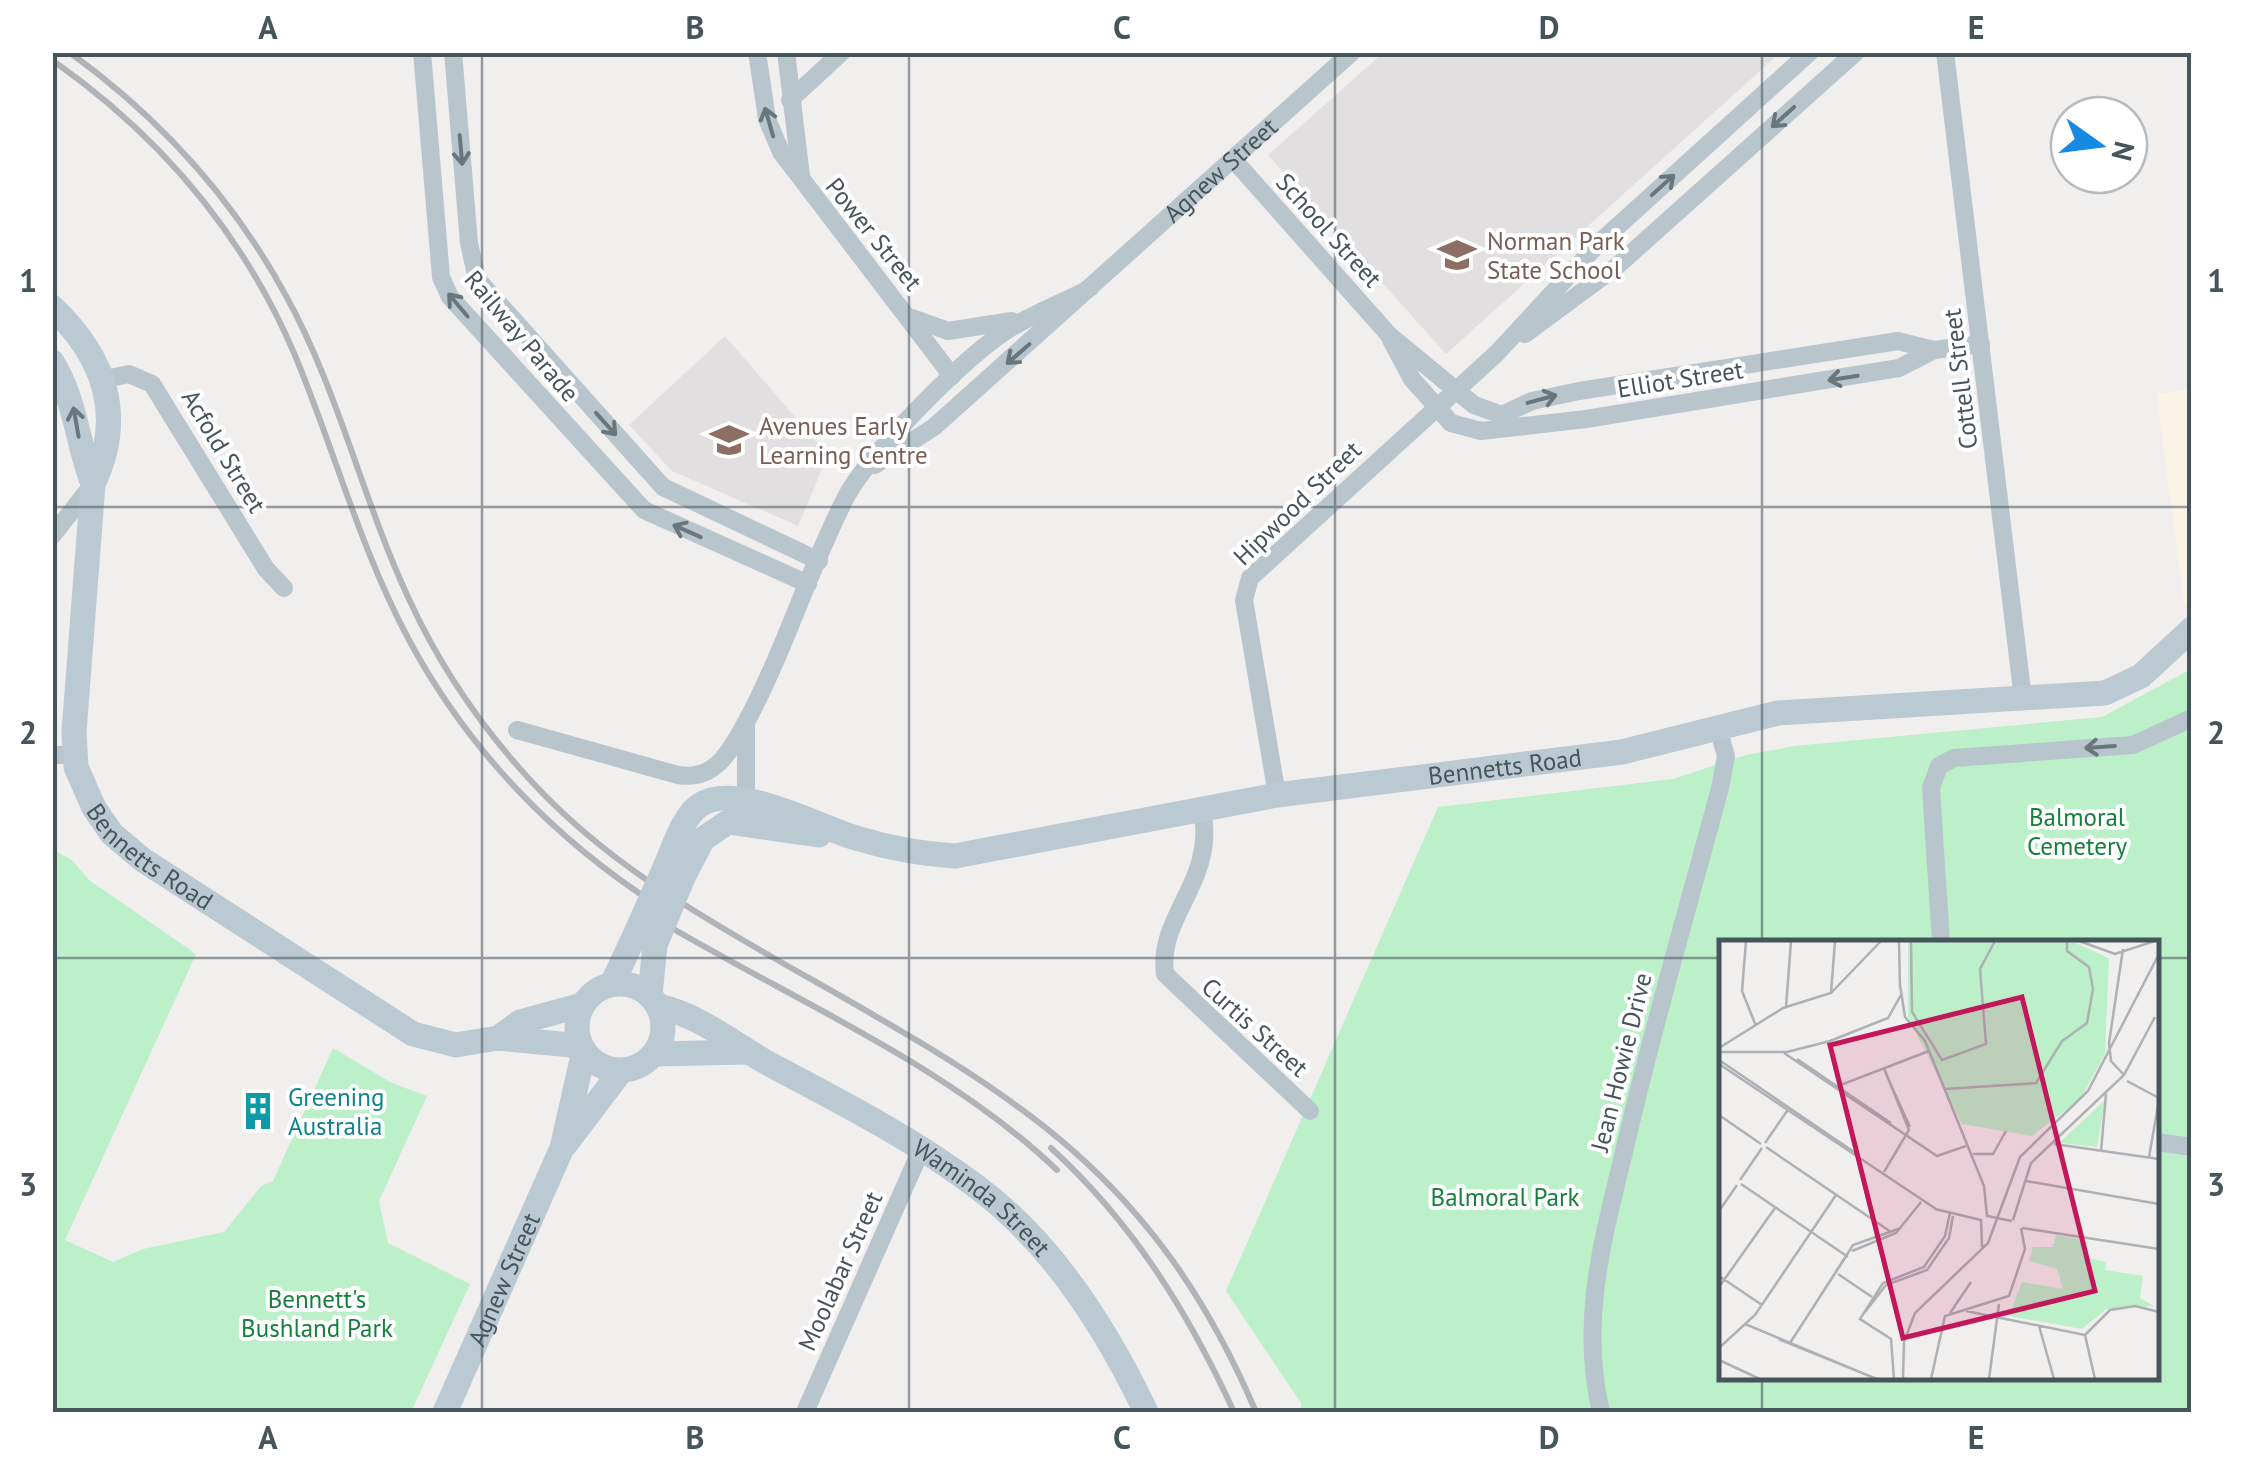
<svg xmlns="http://www.w3.org/2000/svg" width="2244" height="1465" viewBox="0 0 2244 1465" font-family="'PT Sans',sans-serif">
	<style>
		.commercial { fill: #fcf3e7 }
		.education { fill: #e2dfe0 }
		.green { fill: #bbf0c9; fill-rule: evenodd }
		.lines { fill: none; stroke-linecap: round; stroke-linejoin: round }
		.minor { stroke: #b9c5cc; stroke-width: 18 }
		.secondary { stroke: #bbc9d3; stroke-width: 25 }
		.rail { stroke: #b0b4b9; stroke-width: 6 }
		.secondary-bridge { stroke: #bbc9d3; stroke-width: 25 }
		.oneway { stroke: #68767e }
		.oneway2 { stroke: #697780 }
		.grid { fill: none; stroke: #46545c; stroke-width: 2.5; stroke-opacity: 0.55 }
		.labels { text-anchor: middle; dominant-baseline: central; stroke-width: 8; stroke-linejoin: round; paint-order: stroke }
		.street-label { font-size: 25px; fill: #46545c; stroke: #fff }
		.education-label { font-size: 25px; fill: #785e54; stroke: #fff; text-anchor: start }
		.park-label { font-size: 25px; fill: #157f3c; stroke: #fff }
		.culture-label { font-size: 25px; fill: #0d838f; stroke: #fff; text-anchor: start }
		.inset-road { fill: none; stroke: #adb0b4; stroke-width: 2.5 }
		.view { fill: #c2185b; fill-opacity: 0.15; stroke: #c2185b; stroke-width: 5 }
		.inset-edge { fill: none; stroke: #46545c; stroke-width: 5 }
		.neatline { fill: none; stroke: #46545c; stroke-width: 4 }
		.grid-label { font-size: 32px; text-anchor: middle; font-weight: bold; fill: #46545c }
	</style>
	<rect width="100%" height="100%" fill="#f1eeee"/>
	<path class="commercial" d="M2191 389 2192 601 2184 606 2157 394Z"/>
	<path class="education" d="M1383 53V52L1780 53 1446 354 1268 155Z
		M725 336 828 455 798 526 672 471 629 425Z"/>
	<path class="green" d="M2191 669V1412H1301V1403L1226 1291 1438 807 1673 779 1746 755 1794 746 2102 717ZM1722 942H2156V1378H1722Z
		M52 849 72 860 89 880 196 954 65 1240 113 1262 143 1249 224 1232 261 1186 273 1181 333 1048 392 1083 427 1096 379 1201 388 1243 470 1284 411 1412H53Z"/>
	<g class="lines">
		<g class="minor">
			<path d="M422 52 441 277 450 297 644 510 808 584"/>
			<path d="M453 52 469 243 477 279 663 487 819 561"/>
			<path d="M757 52 767 119 781 152 952 376"/>
			<path d="M786 52 801 176"/>
			<path d="M1945 52 2023 699"/>
			<path d="M790 100 842 52"/>
			<path d="M1233 159 1389 335 1474 405 1502 415 1532 401 1579 391 1898 341 1934 350 1981 344"/>
			<path d="M912 318 948 331 1012 321"/>
			<path d="M1525 334 1617 266 1856 52"/>
			<path d="M1391 340 1412 379 1451 423 1481 431 1586 419 1899 368 1934 350"/>
			<path d="M101 380 129 374 152 384 266 569 284 588"/>
			<path id="s1" d="M875 465 934 427 1352 52"/>
			<path d="M52 536 93 484"/>
			<path d="M517 730 678 775C714 781 728 754 744 726 784 653 808 571 846 497 869 454 966 355 1009 329 1034 313 1063 303 1090 288"/>
			<path d="M52 755H74"/>
			<path d="M1277 795 1244 600 1250 578 1496 354 1598 244 1810 52"/>
			<path d="M746 801V725"/>
			<path d="M1202 809C1217 882 1157 915 1165 974L1310 1111"/>
			<path d="M1941 942 1931 788 1939 766 1954 758 2133 745 2192 718"/>
			<path d="M2156 1142 2192 1147"/>
			<path d="M805 1412 921 1150"/>
			<path d="M1601 1412C1578 1316 1606 1229 1628 1135 1655 1019 1689 904 1720 788L1726 756 1718 728"/>
		</g>
		<g class="secondary">
			<path id="s2" d="M52 307C106 358 125 417 93 484L74 732 76 767 94 808 112 834 143 860 413 1034 456 1045 498 1038 581 1046"/>
			<path d="M52 362C76 400 77 443 93 484"/>
			<path id="s3" d="M666 865C674 847 683 816 700 805 735 781 819 827 856 838 889 848 921 854 955 856L1277 795 1622 752 1778 713 2105 693 2141 676 2192 629"/>
			<path d="M684 875 703 839 728 822 819 835"/>
			<circle cx="620" cy="1027" r="43"/>
			<path d="M612 984 635 935"/>
			<path d="M650 995 655 945"/>
			<path id="s4" d="M658 1006C702 1016 734 1045 773 1066 843 1103 913 1139 977 1187 1051 1242 1107 1330 1146 1412"/>
			<path d="M498 1038 520 1022 582 1005"/>
			<path d="M654 1054 748 1052"/>
			<path d="M565 1145 621 1071"/>
			<path id="s5" d="M445 1412 562 1148 584 1051"/>
		</g>
		<path class="rail" d="M69 52C159 117 232 197 285 294 338 389 362 498 408 597 439 665 481 727 532 782 601 857 685 907 772 957 998 1086 1148 1159 1256 1412
			M52 60C159 135 242 232 294 353 334 448 360 549 409 640 468 750 555 840 660 907
			M638 908C774 992 941 1059 1057 1170
			M1051 1148C1133 1223 1188 1312 1234 1412"/>
		<path class="secondary-bridge" d="M635 935 666 865
			M655 945 684 875"/>
	</g>
	<defs><path id="oneway-shaft" d="M-6 0H5M1.5-3L5.5 0L1.5 3" fill="none" stroke-width="1.6" stroke-linecap="round" stroke-linejoin="round" transform="scale(2.5)"/></defs>
	<g class="oneway">
		<use href="#oneway-shaft" transform="translate(1783 117) rotate(138)"/>
		<use href="#oneway-shaft" transform="translate(769 122) rotate(-106)"/>
		<use href="#oneway-shaft" transform="translate(461 150) rotate(85)"/>
		<use href="#oneway-shaft" transform="translate(1663 185) rotate(-42)"/>
		<use href="#oneway-shaft" transform="translate(458 305) rotate(-130)"/>
		<use href="#oneway-shaft" transform="translate(1018 354) rotate(139)"/>
		<use href="#oneway-shaft" transform="translate(1843 378) rotate(171)"/>
		<use href="#oneway-shaft" transform="translate(1542 399) rotate(-15)"/>
		<use href="#oneway-shaft" transform="translate(606 424) rotate(48)"/>
		<use href="#oneway-shaft" transform="translate(687 531) rotate(-156)"/>
		<use href="#oneway-shaft" transform="translate(2100 747) rotate(176)"/>
	</g>
	<use class="oneway2" href="#oneway-shaft" transform="translate(76 422) rotate(-100)"/>
	<path class="grid" d="M482 52V1412M909 52V1412M1335 52V1412M1762 52V942M52 507H2192M52 958H1722M2156 958H2192M1762 1378V1412"/>
	<defs>
		<g id="school-bare" transform="scale(3)"><path d="M0-5L7-2L0 1L-7-2ZM-4 1L0 2.5L4 1V4Q0 6-4 4Z" fill="#8d6e63" stroke="#fff" stroke-width="2.5" paint-order="stroke"/></g>
		<g id="building-bare" transform="scale(3)"><path d="M-4-6H4V6H1V3H-1V6H-4ZM-2.5-4.3h1.7v1.8h-1.7ZM.8-4.3h1.7v1.8H.8ZM-2.5-1h1.7V.8h-1.7ZM.8-1h1.7V.8H.8Z" fill="#0f9aa8" stroke="#fff" stroke-width="2.5" paint-order="stroke"/></g>
	</defs>
	<g fill-rule="evenodd">
		<use href="#school-bare" x="1457" y="255"/>
		<use href="#school-bare" x="729" y="440"/>
		<use href="#building-bare" x="258" y="1111"/>
	</g>
	<g class="labels">
		<g class="street-label">
			<text stroke="none"><textPath href="#s1" startOffset="455">Agnew Street</textPath></text>
			<text transform="translate(1329 230) rotate(48)">School Street</text>
			<text transform="translate(874 234) rotate(51)">Power Street</text>
			<text transform="translate(522 336) rotate(50)">Railway Parade</text>
			<text transform="translate(1680 379) rotate(-9)">Elliot Street</text>
			<text transform="translate(1960 379) rotate(-97)">Cottell Street</text>
			<text transform="translate(224 451) rotate(59)">Acfold Street</text>
			<text transform="translate(1297 503) rotate(-44)">Hipwood Street</text>
			<text stroke="none"><textPath href="#s3" startOffset="892">Bennetts Road</textPath></text>
			<text stroke="none"><textPath href="#s2" startOffset="600">Bennetts Road</textPath></text>
			<text transform="translate(1255 1027) rotate(42)">Curtis Street</text>
			<text transform="translate(1621 1062) rotate(-76)">Jean Howie Drive</text>
			<text stroke="none"><textPath href="#s4" startOffset="378">Waminda Street</textPath></text>
			<text transform="translate(840 1271) rotate(-66)">Moolabar Street</text>
			<text stroke="none"><textPath href="#s5" startOffset="145">Agnew Street</textPath></text>
		</g>
		<g class="education-label">
			<text x="1487" y="241">Norman Park<tspan x="1487" dy="29">State School</tspan></text>
			<text x="759" y="426">Avenues Early<tspan x="759" dy="29">Learning Centre</tspan></text>
		</g>
		<g class="park-label">
			<text x="2077" y="817">Balmoral<tspan x="2077" dy="29">Cemetery</tspan></text>
			<text x="1505" y="1197">Balmoral Park</text>
			<text x="317" y="1299">Bennett's<tspan x="317" dy="29">Bushland Park</tspan></text>
		</g>
		<g class="culture-label">
			<text x="288" y="1097">Greening<tspan x="288" dy="29">Australia</tspan></text>
		</g>
	</g>
	<g transform="translate(1719 940)">
		<rect width="440" height="440" fill="#f1eeee"/>
		<path d="M189 1H352L390 18 386 114 362 158 313 196 243 184 189 77ZM386 160 378 207 342 203 341 202ZM337 295 368 301 370 318 387 322 386 330 424 336 421 358 435 366 387 369 363 389 290 376 303 342 344 349 338 329 310 321 314 307H334Z" fill="#bbf0c9"/>
		<path class="inset-road" d="M27 1 23 51 37 86M180 1 181 47M192 1 193 72 223 120 267 104 261 29 276 1M360 1 396 14 436 1M404 9 390 103 392 121 405 135M181 45 186 77 206 101 265 246 268 276 293 281M112 53 116 1M67 67 72 1M0 108 64 68 112 53 162 1M0 112H68L111 101 169 78 182 55M65 113 218 216 247 206M78 119 172 183M0 120 138 214M0 124 217 269M165 128 190 190 165 232M167 134 191 187M408 141 440 158M119 146 210 111M226 149 317 143 343 101 368 83 374 49 370 27 348 11V1M0 175 42 204M46 203 68 171M335 204 440 219M47 207 172 292M382 211 387 154M254 214H274L287 191M430 217 440 160M21 240 43 208M307 241 440 264M22 244 129 317M216 269 262 280 263 307M0 271 18 245M294 280 312 223 405 135 436 77M303 288 440 309M133 311 177 293 202 262M119 334 153 357M0 336 43 365M0 347 56 268M93 369 134 305 182 288M247 371 366 395M146 372 167 345 208 330 230 298 234 276M231 373 252 342M26 384 148 435M320 386 335 439M366 395 391 370 416 366 440 372M366 395 376 439M59 399 158 439M71 403 126 318M0 408 36 375 117 255M0 420 41 439M175 439 172 399 141 379 164 343 205 327 226 296 231 273M184 439 185 402 196 373 269 303 301 217 369 151 440 14M212 439 226 376 290 356 306 309 302 288M270 439 280 364"/>
		<path class="view" d="M303 57 376 351 184 398 111 105Z"/>
		<rect width="440" height="440" class="inset-edge"/>
	</g>
	<rect width="2244" height="1465" fill="none" stroke="#ffffff" stroke-width="110"/>
	<g transform="translate(2099 145) rotate(104)"><circle r="48" fill="#ffffff" stroke="#b5bbbe" stroke-width="2.5"/>
	<path d="M0-8L18 38L0 25L-18 38Z" fill="#168ae3"/>
	<text y="-15" font-size="28" font-weight="bold" text-anchor="middle" fill="#46545c">N</text>
	</g>
	<rect x="55" y="55" width="2134" height="1355" class="neatline"/>
	<g class="grid-label">
		<text x="268" y="39">A</text>
		<text x="695" y="39">B</text>
		<text x="1122" y="39">C</text>
		<text x="1549" y="39">D</text>
		<text x="1976" y="39">E</text>
		<text x="28" y="292">1</text>
		<text x="2216" y="292">1</text>
		<text x="28" y="744">2</text>
		<text x="2216" y="744">2</text>
		<text x="28" y="1196">3</text>
		<text x="2216" y="1196">3</text>
		<text x="268" y="1449">A</text>
		<text x="695" y="1449">B</text>
		<text x="1122" y="1449">C</text>
		<text x="1549" y="1449">D</text>
		<text x="1976" y="1449">E</text>
	</g>
</svg>
